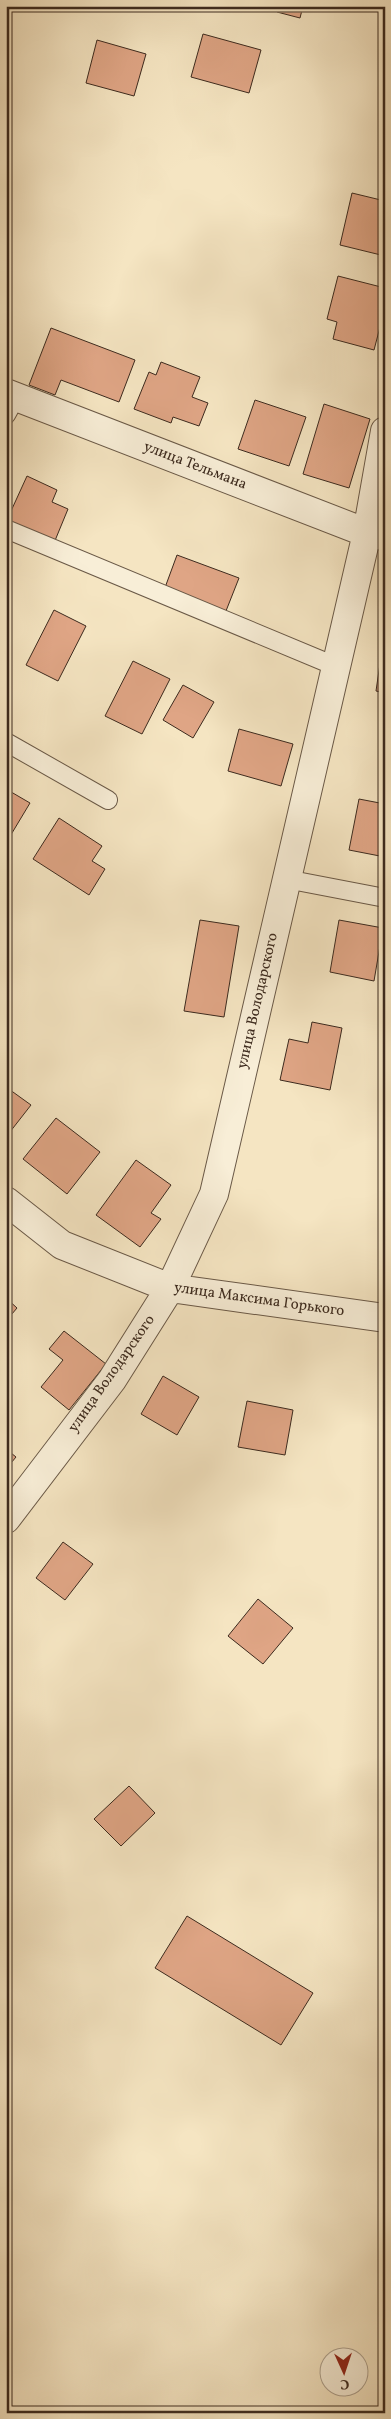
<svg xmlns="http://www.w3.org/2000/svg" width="391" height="2419" viewBox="0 0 391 2419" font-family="Vollkorn,serif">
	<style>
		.building { fill: #dfa585; stroke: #3c2a1e }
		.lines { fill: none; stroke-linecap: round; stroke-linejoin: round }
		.lane-casing { stroke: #6a5947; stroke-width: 20 }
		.street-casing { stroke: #6a5947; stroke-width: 30 }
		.lane { stroke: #f8eed7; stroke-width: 18 }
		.street { stroke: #f8eed7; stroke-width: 28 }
		.labels { text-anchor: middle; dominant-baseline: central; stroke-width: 4.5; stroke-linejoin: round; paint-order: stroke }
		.street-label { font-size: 15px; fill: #3c2a1e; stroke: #f8eed7 }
	</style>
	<rect width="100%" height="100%" fill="#f5e5c2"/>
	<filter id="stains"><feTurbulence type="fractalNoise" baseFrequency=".004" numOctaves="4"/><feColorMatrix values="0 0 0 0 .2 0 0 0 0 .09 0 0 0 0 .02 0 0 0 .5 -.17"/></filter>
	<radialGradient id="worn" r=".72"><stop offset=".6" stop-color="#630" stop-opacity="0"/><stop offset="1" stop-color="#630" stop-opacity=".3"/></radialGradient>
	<path class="building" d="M278 6H303L300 18 277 12Z
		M203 34 261 50 249 93 191 77Z
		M97 40 146 54 134 96 86 83Z
		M352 193 385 201V256L340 245Z
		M338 276 385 288V308L374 350 333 339 337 322 327 319Z
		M51 328 135 360 119 402 61 380 55 395 29 385Z
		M161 362 200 377 192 397 208 403 199 426 173 417 171 423 134 409 149 372 156 375Z
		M255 400 306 417 289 466 238 449Z
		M324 404 370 419 349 488 303 474Z
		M27 476 57 490 52 502 68 509 54 543 6 522Z
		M177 555 239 578 224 616 163 593Z
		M54 610 86 626 58 681 26 665Z
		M384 636H385V693L376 691Z
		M133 661 170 679 142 734 105 716Z
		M183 685 214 702 193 738 163 720Z
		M239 729 293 744 281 786 228 771Z
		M6 789 30 803 6 843Z
		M359 799 385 804V857L349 850Z
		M59 818 102 846 92 861 105 869 89 895 33 859Z
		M200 920 239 926 224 1017 184 1011Z
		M339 920 383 928 374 981 330 972Z
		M312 1022 342 1028 330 1090 280 1080 289 1039 308 1043Z
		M6 1087 31 1105 6 1137Z
		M56 1118 100 1152 67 1194 23 1159Z
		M136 1160 171 1185 151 1213 161 1219 140 1247 96 1215Z
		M6 1298 17 1308 6 1321Z
		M64 1331 106 1364 69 1410 41 1387 63 1360 49 1349Z
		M163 1376 199 1397 177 1435 141 1414Z
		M247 1401 293 1410 285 1455 238 1447Z
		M6 1449 16 1457 6 1469Z
		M63 1542 93 1564 65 1600 36 1578Z
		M258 1599 293 1628 263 1664 228 1636Z
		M129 1786 155 1813 121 1846 94 1819Z
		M187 1916 313 1993 281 2045 155 1968Z"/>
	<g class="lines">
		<g class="lane-casing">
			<path id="lane" d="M6 415 16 397
				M6 529 335 666
				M6 742 108 800
				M286 879 385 898"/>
		</g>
		<g class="street-casing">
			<path id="street" d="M6 393 367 533 383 536
				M6 1201 62 1245 170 1288 385 1318
				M6 1519 112 1380 170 1288 214 1194 367 533 385 431"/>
		</g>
		<use href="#lane" class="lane"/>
		<use href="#street" class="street"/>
	</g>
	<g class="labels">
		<g class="street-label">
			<text transform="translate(195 466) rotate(21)">улица Тельмана</text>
			<text transform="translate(258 1001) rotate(-77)">улица Володарского</text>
			<text transform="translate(259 1300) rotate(8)">улица Максима Горького</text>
			<text transform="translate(112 1374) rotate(-55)">улица Володарского</text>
		</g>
	</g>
	<rect width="391" height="2419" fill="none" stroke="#f5e5c2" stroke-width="25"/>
	<rect x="8" y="8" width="376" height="2404" fill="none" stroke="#3c2a1e" stroke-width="2.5"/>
	<rect x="12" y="12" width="366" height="2394" fill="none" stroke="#3c2a1e"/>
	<g transform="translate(344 2372) rotate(177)"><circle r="24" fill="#f8eed7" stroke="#ada08d"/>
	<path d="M0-4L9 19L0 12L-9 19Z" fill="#8f2418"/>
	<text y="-8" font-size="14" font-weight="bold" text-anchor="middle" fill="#3c2a1e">С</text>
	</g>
	<rect width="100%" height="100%" filter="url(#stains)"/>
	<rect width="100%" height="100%" fill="url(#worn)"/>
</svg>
